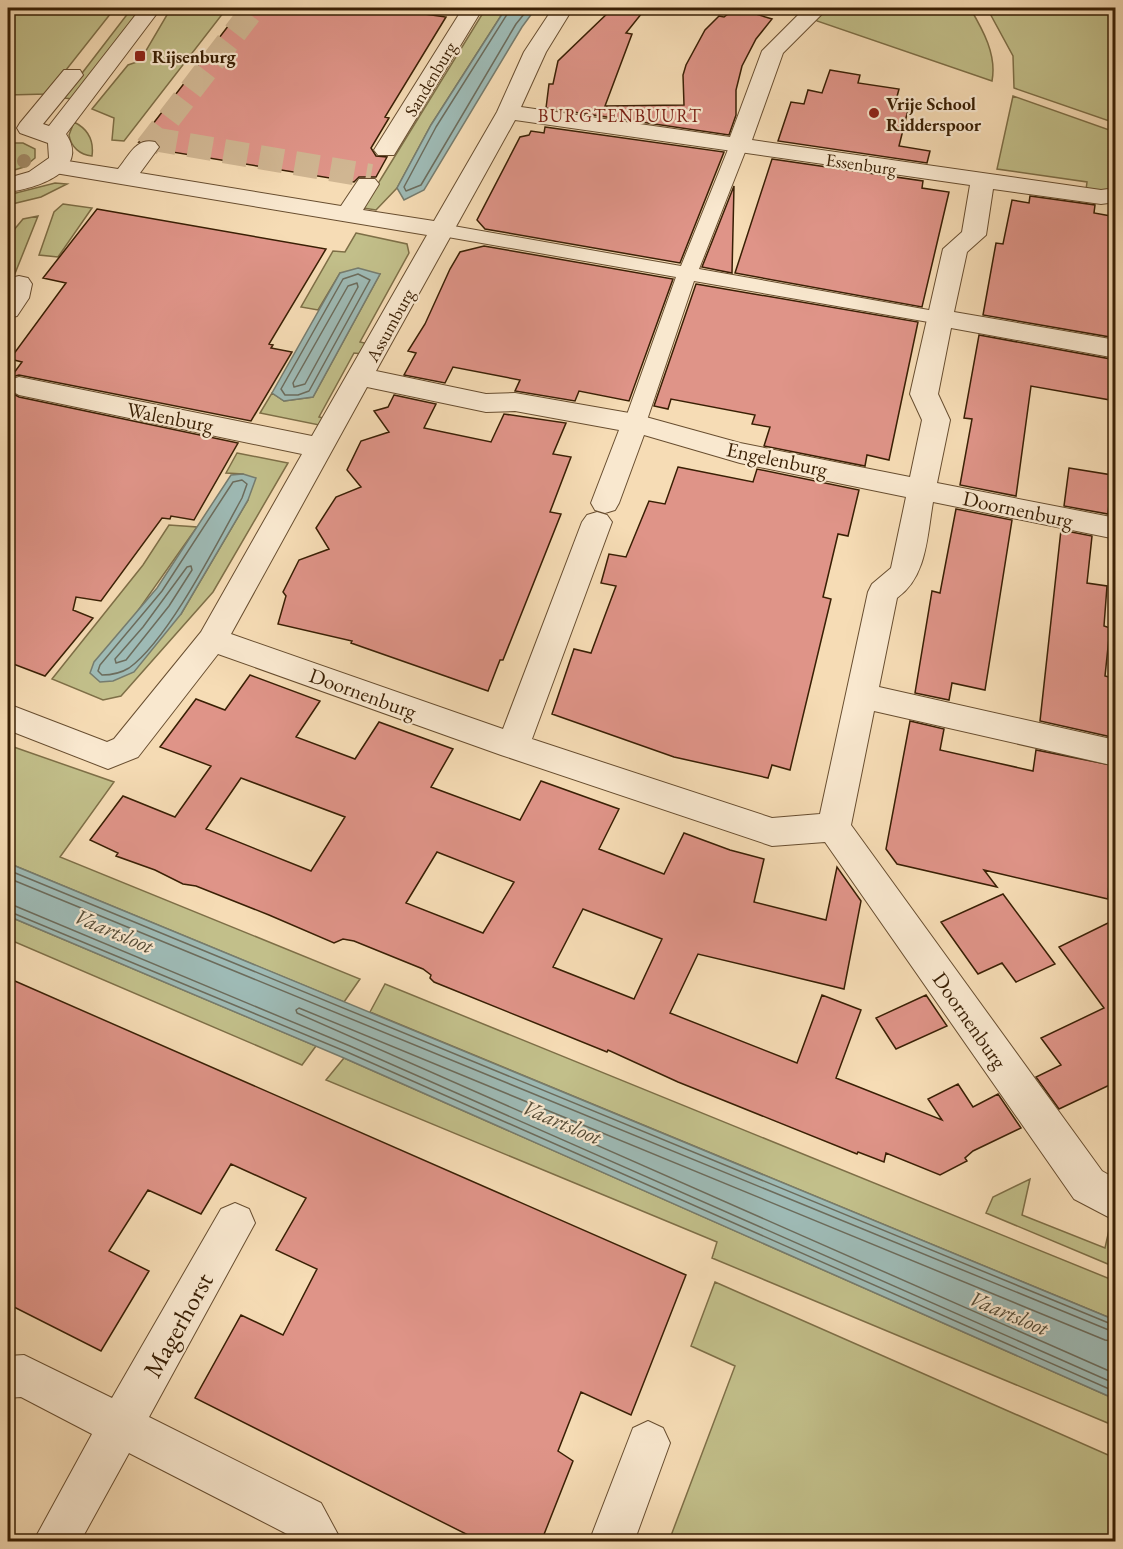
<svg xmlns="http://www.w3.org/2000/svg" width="1123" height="1549" viewBox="0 0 1123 1549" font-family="'EB Garamond',serif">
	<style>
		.green { fill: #c2bf8a; stroke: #7e6f47; stroke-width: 1.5 }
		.water { fill: #9ebab5; stroke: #767c6e; stroke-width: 1.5 }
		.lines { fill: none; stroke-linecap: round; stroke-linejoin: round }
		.shore { stroke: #6c6c5c; stroke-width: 1.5 }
		.building { fill: #df9488; stroke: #391f04; stroke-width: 1.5; fill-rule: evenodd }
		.minor-tunnel { stroke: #d0b692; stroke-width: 24; stroke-dasharray: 24 12; stroke-linecap: butt }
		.pedestrian-casing { stroke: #684e30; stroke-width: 2 }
		.minor-casing { stroke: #684e30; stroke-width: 2 }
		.tertiary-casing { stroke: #684e30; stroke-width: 2 }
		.pedestrian { fill: #f9e8cf; fill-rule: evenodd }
		.minor { fill: #f9e8cf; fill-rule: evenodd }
		.tertiary { fill: #f9e8cf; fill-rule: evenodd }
		.tree { fill: #a58e6a }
		.poi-dot { fill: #8f2418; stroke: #f9e8cf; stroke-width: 2 }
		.labels { text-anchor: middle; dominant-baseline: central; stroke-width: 4.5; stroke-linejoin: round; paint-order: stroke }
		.far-poi-label { font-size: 18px; font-weight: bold; fill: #391f04; stroke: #f9e8cf; text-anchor: start }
		.far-street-label { font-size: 18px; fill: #391f04; stroke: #f9e8cf }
		.far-neighbourhood-label { font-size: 18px; letter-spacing: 1.5px; fill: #7a1f14; stroke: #f9e8cf }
		.street-label { font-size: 21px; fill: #391f04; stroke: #f9e8cf }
		.water-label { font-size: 22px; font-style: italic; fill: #574e39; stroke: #f9e8cf }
		.near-street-label { font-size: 26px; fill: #391f04; stroke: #f9e8cf }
	</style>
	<rect width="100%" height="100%" fill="#f6dcb5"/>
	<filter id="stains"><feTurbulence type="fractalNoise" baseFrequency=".00333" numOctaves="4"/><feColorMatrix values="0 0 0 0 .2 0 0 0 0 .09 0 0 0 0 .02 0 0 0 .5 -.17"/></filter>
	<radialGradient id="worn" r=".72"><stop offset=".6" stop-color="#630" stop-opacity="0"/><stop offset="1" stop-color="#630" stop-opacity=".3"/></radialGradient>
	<path class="green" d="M18 8H115L47 94 8 95V19Z
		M132 8H141L73 99 63 98Z
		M171 8H227L124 141 112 140 114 118 92 109 128 65 140 61Z
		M486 8H506L431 125 397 188 376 210 363 208Z
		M831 8H970C983 30 997 55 992 81L817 21 815 17Z
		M987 8H1115V123L1014 88 1013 56Z
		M1013 96 1115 132V191L1086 190 1087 182 997 169Z
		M74 122C88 129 94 141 92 156 80 155 71 147 69 135Z
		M8 143H23L35 149V158L24 167 8 172Z
		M55 183 67 184 41 197 8 205V195Z
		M63 204 92 208 58 257 39 255 54 212Z
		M38 216 14 276 8 275V237L23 219Z
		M356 233 407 244 409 253 360 342 369 344 363 354 354 353 319 417 328 419 324 426 260 413 272 393 284 401 313 397 380 274 340 273 318 310 301 307 333 251 345 252Z
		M237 453 288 463 213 592 121 696 103 700 52 679 143 565 169 525 197 527 132 619 181 614 248 500 243 474 226 473Z
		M8 745 114 782 60 857 360 979 344 1002 8 863Z
		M8 916 316 1046 302 1065 8 939Z
		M385 984 1115 1281V1320L370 1012Z
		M344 1058 1115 1399V1426L712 1258 717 1242 326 1080Z
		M1030 1179 1022 1215 1105 1248 1113 1212 1115 1213V1267L986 1213 993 1197Z
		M715 1282 1115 1458V1541H669L735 1366 691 1346Z"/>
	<path class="water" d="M506 8H536L522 27 424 190 404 200 397 188 431 125Z
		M358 268 380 274 313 397 284 401 272 393 340 273Z
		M243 474 256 478 248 500 181 614 134 672 113 681 100 682 90 673 94 662 157 588 231 475Z
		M8 863 1115 1320V1399L344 1058 8 916Z"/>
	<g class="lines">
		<path class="shore" d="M511 8 436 127 404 187 406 191 421 185 516 24 529 8
			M358 274 370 280 309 391 298 395H285L281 389 343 279Z
			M357 283 358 287 305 384 294 387 293 383 348 286Z
			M242 480 247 484 242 498C217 543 169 639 129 668 121 673 111 675 102 675L98 671 100 665 162 591 233 482Z
			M191 566 192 570 169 606 126 660 116 663 115 659 143 627 187 567Z
			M8 870 1116 1326
			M8 878 1116 1333
			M8 903 350 1046 1116 1384
			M8 911 347 1052 1116 1392
			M1116 1342 1105 1340 299 1008 296 1010 297 1013 1116 1374"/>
	</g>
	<path class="building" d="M242 8H381L446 17 385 117 389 118 371 148 376 156 387 157 376 177H359L354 182 160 150 161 146 155 140 139 142Z
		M613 8H646L626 33 632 34 605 106 684 105 683 75 686 65 705 30 719 16 724 17 736 8 772 19 756 39 742 66 736 90V115L729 135 546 108 549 84H553L558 61Z
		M830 70 860 75 858 83 899 89 895 104 909 106 899 146 930 151 927 163 778 141 791 102 804 104 808 90 822 93Z
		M545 127 724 152 680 263 485 229 477 220 520 137 529 135 531 131 544 133Z
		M772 159 923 181 922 188 949 192 922 307 735 273Z
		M734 186 732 273 702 267Z
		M1030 196 1095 205 1094 213 1116 217V338L983 315 996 243 1003 244 1012 200 1029 203Z
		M97 209 326 249 269 344 273 345 271 348 292 352 251 421 19 375 11 377 22 362 10 359 66 283 43 278Z
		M484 246 673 279 629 401 579 391 575 401 515 391 520 380 453 367 445 383 404 375 416 353 408 351 425 324 450 269 460 252Z
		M696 284 918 322 889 460 867 455 865 466 764 446 770 427 752 424 755 415 671 399 668 409 654 406Z
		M979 335 1116 360V401L1031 386 1016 496 960 485 972 419 964 418Z
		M8 391 19 397 238 443 194 520 171 516 170 519 162 518 101 601 76 597 73 610 93 618 45 676 8 662Z
		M394 395 436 404 424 428 491 442 504 414 566 423 553 454 571 457 550 512 561 514 503 660H500L488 691 351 643 352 641 278 624 286 596 283 592 299 560 329 549 316 528 336 497 361 487 347 470 361 441 389 432 374 411 388 407Z
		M678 467 753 482 757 469 859 490 848 536 838 534 823 597 831 599 790 770 772 765 768 778 674 757 552 714 574 649 591 653 604 618 616 586 601 583 609 554 626 557 649 501 665 504Z
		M1069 468 1112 475 1108 514 1064 506Z
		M956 509 1012 520 985 690 952 683 949 700 915 693 932 591 940 593Z
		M1061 530 1092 536 1087 583 1107 586 1104 626 1110 628 1105 676 1116 679V738L1040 721Z
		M250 675 320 701 296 737 355 759 379 722 453 749 431 787 520 820 541 781 619 809 599 849 664 874 684 833 730 850 764 859 754 902 826 920 837 867 861 901 844 989 698 954 670 1013 797 1063 822 995 861 1010 836 1078 942 1120 928 1099 958 1084 973 1107 998 1094 1021 1128 973 1151 965 1158 967 1161 940 1175 886 1153 884 1162 858 1152 857 1154 678 1082 608 1050 607 1052 434 982 430 978 431 975 423 969 354 941 343 939 334 943 269 915 196 886 183 884 155 870 116 856 118 853 90 840 123 796 175 817 211 766 160 747 196 699 225 710ZM241 778 345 817 311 871 206 829ZM437 852 514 882 483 933 406 903ZM583 909 662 939 634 999 553 967Z
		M910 721 944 729 940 750 1033 771 1036 750 1116 766 1108 899 984 870 997 887 897 864 886 849Z
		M1003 894 1055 964 1016 982 1002 963 978 974 941 922Z
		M1112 921 1110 1005 1116 1003V1082L1059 1109 1036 1077 1061 1065 1041 1038 1104 1008 1059 947Z
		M8 978 686 1275 631 1415 581 1392 558 1451 573 1461 541 1542H482L195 1398 241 1315 283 1335 317 1269 276 1250 306 1198 231 1164 201 1214 148 1190 109 1251 149 1271 101 1351 8 1304Z
		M926 995 947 1026 896 1049 876 1018Z"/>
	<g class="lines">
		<path class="minor-tunnel" d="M153 139 371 176
			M147 147 254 8"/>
		<g class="pedestrian-casing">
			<path id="pedestrian" d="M738 142 747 147 699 269 940 312 947 313 950 318 947 323 940 324 694 281 646 423 643 428 635 430 627 428 624 423 676 277 442 236 433 230 442 224 681 266 729 147Z"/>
		</g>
		<g class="minor-casing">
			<path id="minor" d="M463 8H483L394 155H378L374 150Z
				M553 8H573L546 52 521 107 730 137 762 51 805 8H828L783 53 752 140 1101 190 1116 188V202L1101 204 993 189 986 235 967 252 954 312 1116 340V358L951 328 938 394 950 420 937 483 1116 518V539L933 502C927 536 927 577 897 598L879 687 1111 739 1116 740V764L1111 765 874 711 851 825 1102 1171 1116 1179V1221L1074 1199 825 842 772 846 501 755 218 654 138 757 108 769 8 730V704L107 742 114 739 201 632 302 454 19 395 8 389 9 380 19 377 312 436 427 235 55 173 47 171 43 166 47 161 55 159 118 169C129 156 136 137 155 142L159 147 140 173 341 206 359 179H375L379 184 363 210 434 221 497 112 524 52ZM515 120 970 185 962 232 943 249 910 394 922 420 910 477 740 443 635 414 515 393 486 394 376 371ZM367 387 486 412 515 411 619 430 591 503 595 510 605 513 615 510 619 503 644 435 740 463 906 497 891 568 872 584 868 592 820 814 772 818 532 739 612 522 607 515 597 512 587 515 582 522 503 729 231 634Z
				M19 276 28 278 32 284 29 298 17 316 8 318V282L10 278Z
				M235 1203 249 1209 255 1223 149 1417 321 1503 342 1542H294L289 1535 129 1453 80 1542H33L92 1434 21 1397 8 1398V1356L24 1355 112 1398 221 1209Z
				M648 1421 663 1428 670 1443 634 1542H589L633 1428Z"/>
		</g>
		<g class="tertiary-casing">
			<path id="tertiary" d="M141 8H161L66 134C91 171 35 189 8 192V178L29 172 49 158 48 143 20 133 17 128 20 123 64 70H80L83 75 43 124 49 126Z"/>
		</g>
		<use href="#pedestrian" class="pedestrian"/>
		<use href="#minor" class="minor"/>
		<use href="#tertiary" class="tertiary"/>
	</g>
	<circle class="tree" cx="24" cy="161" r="7"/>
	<g class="poi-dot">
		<rect x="134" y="50" width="12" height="12" rx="3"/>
		<circle cx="874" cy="113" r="6"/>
	</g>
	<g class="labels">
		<g class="far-poi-label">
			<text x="152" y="56">Rijsenburg</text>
			<text x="886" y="103">Vrije School<tspan x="886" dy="21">Ridderspoor</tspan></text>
		</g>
		<g class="far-street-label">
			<text transform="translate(430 79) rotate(-59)">Sandenburg</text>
			<text transform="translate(861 164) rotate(8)">Essenburg</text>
			<text transform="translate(390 325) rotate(-61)">Assumburg</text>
		</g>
		<g class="far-neighbourhood-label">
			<text x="620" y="115">BURGTENBUURT</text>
		</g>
		<g class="street-label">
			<text transform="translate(170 417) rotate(11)">Walenburg</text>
			<text transform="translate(777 459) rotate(12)">Engelenburg</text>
			<text transform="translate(1018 509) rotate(12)">Doornenburg</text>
			<text transform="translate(363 693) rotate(20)">Doornenburg</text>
			<text transform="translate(970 1020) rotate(55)">Doornenburg</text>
		</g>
		<g class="water-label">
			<text transform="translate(114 931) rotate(23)">Vaartsloot</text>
			<text transform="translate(562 1122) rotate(23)">Vaartsloot</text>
			<text transform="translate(1009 1313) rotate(23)">Vaartsloot</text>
		</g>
		<g class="near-street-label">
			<text transform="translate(178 1325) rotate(-61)">Magerhorst</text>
		</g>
	</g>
	<rect width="1123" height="1549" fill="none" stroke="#f6dcb5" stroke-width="30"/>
	<rect x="9" y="9" width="1105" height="1531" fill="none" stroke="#391f04" stroke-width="3"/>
	<rect x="15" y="15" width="1093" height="1519" fill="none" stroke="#391f04" stroke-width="1.5"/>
	<rect width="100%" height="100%" filter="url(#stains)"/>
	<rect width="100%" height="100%" fill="url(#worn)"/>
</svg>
